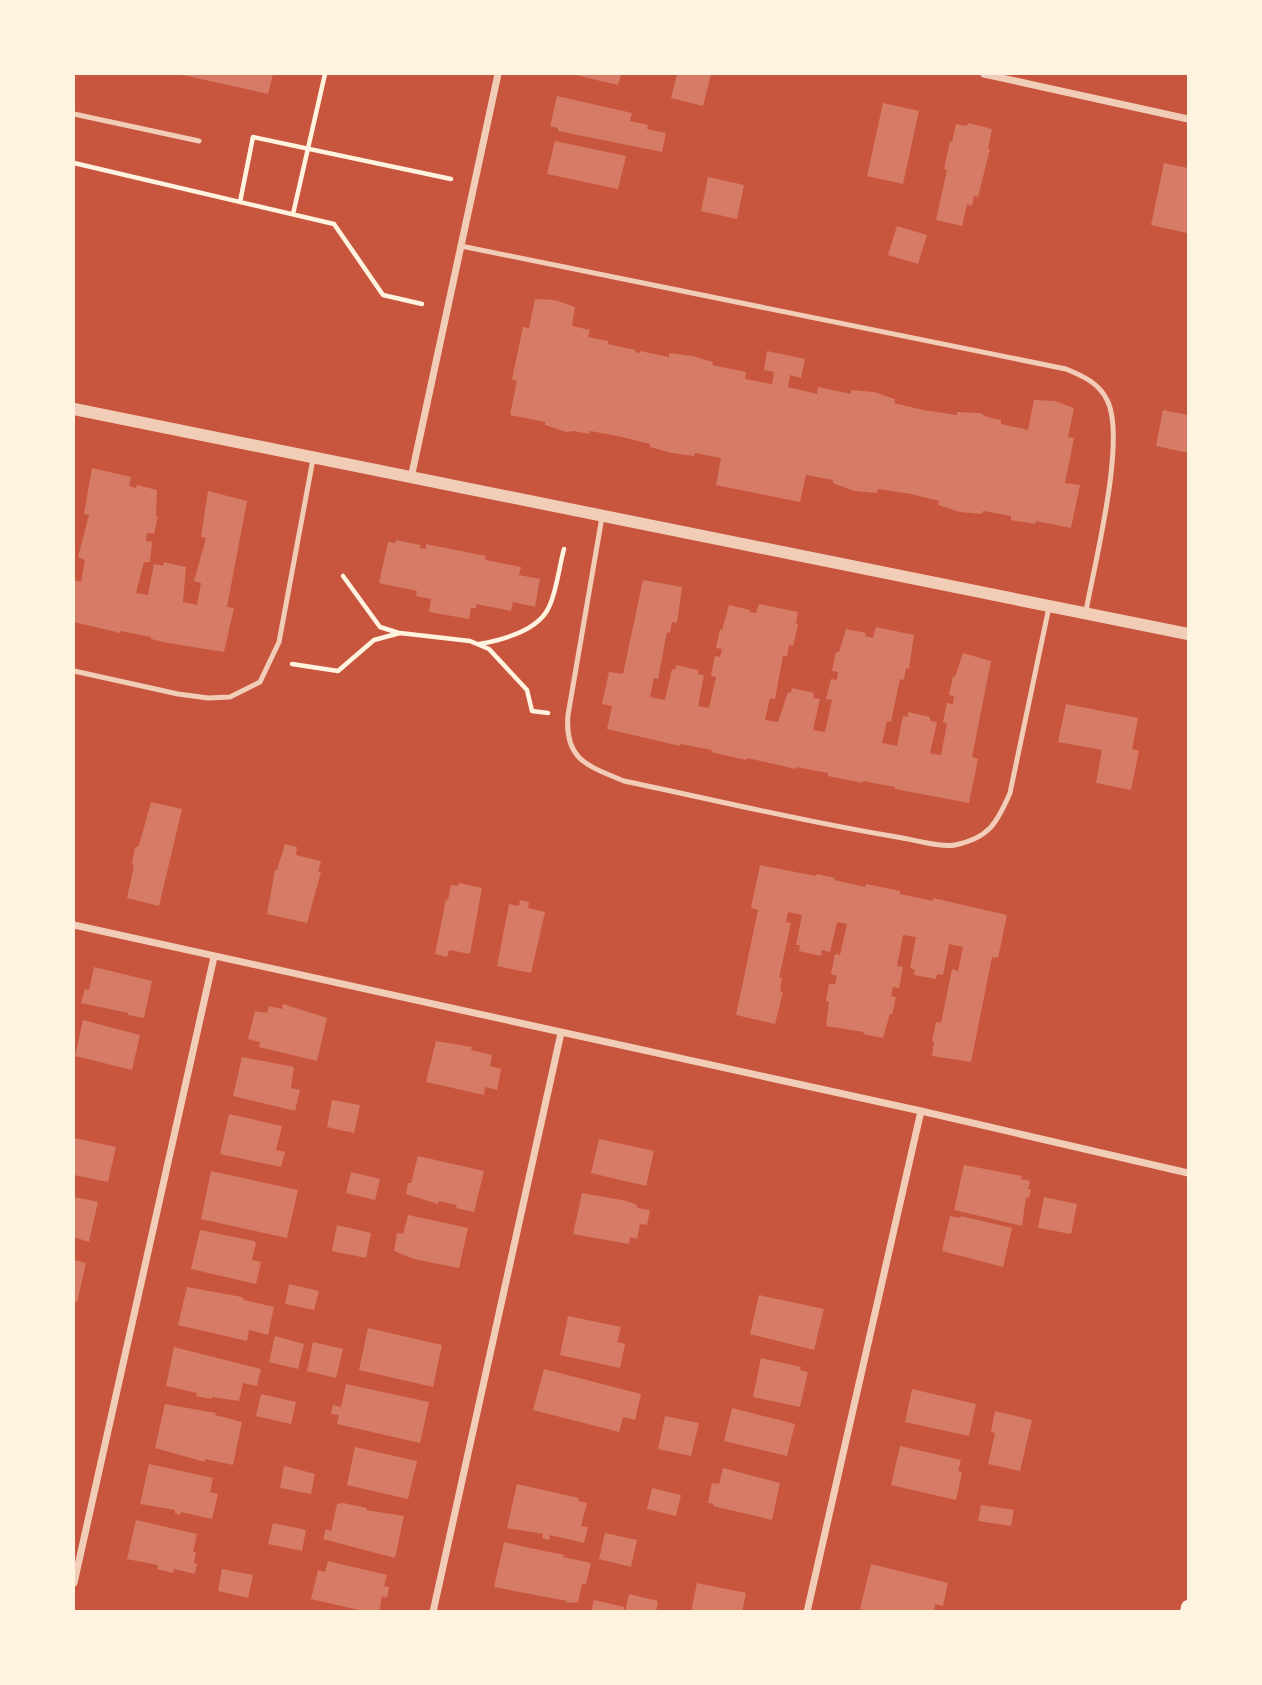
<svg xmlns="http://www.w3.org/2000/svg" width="1262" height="1685" viewBox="0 0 1262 1685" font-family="'Asap Condensed',sans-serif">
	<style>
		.building { fill: #d67c66 }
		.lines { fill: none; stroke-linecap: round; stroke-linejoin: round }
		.path { stroke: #fff3e0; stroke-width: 4.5 }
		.service { stroke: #f1ccb7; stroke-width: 5 }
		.minor { stroke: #f1ccb7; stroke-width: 7 }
		.tertiary { stroke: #f1ccb7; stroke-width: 12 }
		.secondary { stroke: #fff3e0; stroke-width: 14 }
	</style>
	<rect width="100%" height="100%" fill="#c8553d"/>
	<path class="building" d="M178 74H273L268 94Z
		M571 74H621L618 85Z
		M677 74H711L703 106 671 98Z
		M557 96 632 113 630 121 648 125 647 129 666 133 662 152 558 131V128L550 126Z
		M883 103 919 111 903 184 867 176Z
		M968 123 992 129 988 149H990L978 197 974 196 972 206 967 204 962 226 936 220 947 170 944 169 950 141 952 142 956 124 967 126Z
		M555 141 626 156 618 189 547 174Z
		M1164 163 1188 168 1187 233 1151 225Z
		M708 177 744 185 737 219 701 211Z
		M897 226 927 235 918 264 888 255Z
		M535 299 555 300 575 307 572 326 590 330 588 337 608 341V344L635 350V352L640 353V351L669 357V353L692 356 713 362 712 365 746 372 745 379 772 384 774 372 764 370 767 351 805 359 801 378 790 375 788 387 817 394 818 387 851 394V390L874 392 895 399 894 403 923 410 957 415V412L980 413 987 417 1001 420V424L1028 430 1034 400 1055 401 1074 408 1068 437 1074 438 1065 483 1080 485 1071 528 1036 521 1035 524 1011 520V516L983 511 982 514 960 512 938 505 939 501 911 494 878 489 877 493 854 491 833 483V480L806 475 800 502 716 485 721 458 695 453 694 456 672 453 650 447V444L618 436 590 431 589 434 574 431 566 432 545 425V422L510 415 517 381 512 379 523 327 529 328Z
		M1163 410 1188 415V453L1156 446Z
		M92 468 131 477 129 486 136 488 137 485 157 490 156 516H158L154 534 147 533 146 541 152 542 150 562H144L136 593 148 595 154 564 163 566 164 562 186 567 183 602 197 605 201 583 194 581 206 538 201 537 208 491 247 501 227 607 234 608 224 652 168 643 151 639V637L120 631V633L74 622V580L81 582 85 560 78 557 89 515 84 514Z
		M396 540 420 545V548L426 549V544L486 556 485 560 521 567 519 575 540 579 535 607 513 602 511 611 476 604V608H471L469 619 429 612 431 599 416 596 417 591 379 583 388 542 395 543Z
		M643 580 682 587 677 623 672 622 670 633 667 632 658 679 654 678 650 697 665 700 672 669 675 670 676 665 698 670V674L704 675 698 706 709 708 716 677 711 676 715 656 720 657 722 649 716 648 720 629 722 630 729 605 750 610V612L756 613 759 604 798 612 796 624 798 625 793 646 789 645 787 656H783L775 699 770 698 765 720 778 722 788 692 791 693 792 688 814 693 813 698 820 699 813 730 825 732 832 700 826 699 831 679 837 680 838 672 832 671 836 652H839L846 629 866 633 865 636 873 638 876 627 914 635 909 669 906 668 904 680 900 679 891 722 887 721 882 743 897 746 903 716 908 717V712L930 717V721L937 722 930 753 941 755 947 724 943 722 947 703 953 704 954 696 949 695 953 676 955 677 963 653 991 661 972 757 978 759 969 803 895 789V787L863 781V783L828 776V773L796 767V769L747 758 746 760 711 752 712 750 680 744V746L607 729 612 706 602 704 609 672 623 674Z
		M1066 704 1138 718 1132 749 1139 751 1131 790 1096 783 1102 750 1058 742Z
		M151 802 182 809 159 906 127 898 134 866 132 863 135 848 139 845Z
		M285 844 297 847 296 855 321 861 318 872H321L307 923 267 914 275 870H277Z
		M760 865 816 876 817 874 835 878 834 880 865 887 866 884 900 891V894L933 901V898L1007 915 998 958 992 957 971 1062 932 1056 934 1042 932 1041 936 1022 941 1023 952 969 958 971 963 947 949 944 943 975 937 974 936 979 914 975 915 970 910 968 916 937 903 935 897 966 903 967 899 988 893 987 891 996 896 997 892 1015 890 1014 883 1038 863 1034 864 1032 826 1026 829 1002 826 1001 829 984H835L837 976 831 974 835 954 840 955 847 924 837 922 830 952 822 950 821 956 799 951 800 945H796L802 915 788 912 786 922 791 923 779 978H782L780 991 783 992 775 1024 736 1015 758 910 751 908Z
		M459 883 482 888 470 954 449 950 447 957 435 954 446 899 448 900 451 885 458 886Z
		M520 900 529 902 528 908 545 912 531 973 497 966 509 904 519 906Z
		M94 967 152 981 144 1018 128 1015V1013L81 1003 85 989 89 990Z
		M283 1004 327 1018 317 1061 259 1047 260 1042 248 1039 255 1011 267 1013 269 1006 282 1009Z
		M83 1020 140 1035 132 1070 75 1056Z
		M436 1041 472 1047 471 1050 492 1055 490 1066 501 1069 497 1090 485 1087 484 1095 426 1082Z
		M242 1057 294 1067 291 1088 300 1090 295 1111 233 1096Z
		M332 1100 360 1105 354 1133 327 1127Z
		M229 1114 282 1126 276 1150 285 1152 281 1167 220 1154Z
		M74 1138 116 1147 108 1182 74 1175Z
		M599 1139 654 1151 646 1186 591 1173Z
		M418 1156 484 1171 474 1212 456 1208 457 1205 439 1201 438 1204 406 1194 408 1183H411Z
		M964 1165 1022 1176 1021 1179 1030 1181 1028 1189H1031L1029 1198 1026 1197 1022 1226 954 1210Z
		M211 1171 298 1190 287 1238 201 1219Z
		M351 1172 380 1179 375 1200 346 1193Z
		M582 1193 627 1201 637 1205V1208L650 1210 647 1225 640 1224 637 1239 630 1237 629 1244 573 1234Z
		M74 1197 98 1202 89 1242 74 1237Z
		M1044 1197 1077 1204 1071 1234 1038 1228Z
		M408 1215 468 1228 459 1268 414 1259 394 1251 397 1233 403 1234Z
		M950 1216 960 1218 961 1216 1012 1228 1003 1267 942 1251Z
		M337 1225 371 1233 366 1258 332 1251Z
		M200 1230 254 1241 256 1243 252 1260 261 1262 256 1284 191 1269Z
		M74 1260 86 1263 77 1302 74 1301Z
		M289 1284 319 1291 314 1310 285 1304Z
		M187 1287 242 1297 244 1300 274 1307 268 1335 249 1330 247 1341 178 1325Z
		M759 1295 824 1309 814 1350 750 1334Z
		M568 1316 621 1327 617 1342 625 1344 620 1368 560 1355Z
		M368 1328 442 1345 433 1387 359 1370Z
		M275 1336 304 1344 298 1369 269 1362Z
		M313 1342 343 1349 336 1378 307 1371Z
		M174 1347 261 1369 257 1386 243 1383 239 1401 212 1397 211 1399 196 1396 197 1393 166 1386Z
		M761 1358 801 1367 800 1370 808 1372 800 1407 753 1397Z
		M544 1369 641 1394 635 1420 623 1417 619 1432 533 1410Z
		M346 1384 429 1402 420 1443 337 1424 339 1415 331 1414 333 1405 341 1407Z
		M912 1389 976 1404 969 1436 905 1422Z
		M261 1394 296 1402 291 1424 256 1416Z
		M165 1404 216 1413 215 1415 242 1422 233 1465 205 1459V1462L155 1448Z
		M732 1408 795 1424 787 1456 724 1441Z
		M995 1411 1032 1420 1020 1471 988 1464 995 1433 991 1432Z
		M665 1416 699 1423 691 1456 658 1449Z
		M900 1446 961 1460 958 1471 962 1472 956 1500 891 1485Z
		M355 1447 417 1461 408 1499 347 1485Z
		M149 1464 213 1478 210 1492 218 1494 212 1519 181 1512 180 1515 175 1513V1510L140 1504Z
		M284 1466 315 1474 311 1494 280 1488Z
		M723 1468 780 1483 772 1520 713 1506 714 1504 708 1503 712 1483 719 1484Z
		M517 1484 579 1498 578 1501 587 1503 581 1526 588 1527 584 1543 550 1535 549 1540 542 1538 543 1534 507 1528Z
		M652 1488 681 1495 676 1516 647 1509Z
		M343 1503 367 1508 366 1510 404 1516 395 1558 323 1539 326 1529 331 1531 337 1504Z
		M981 1505 1014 1510 1011 1526 978 1521Z
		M136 1520 197 1534 193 1552H196L194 1563 197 1564 195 1574 174 1569 173 1573 157 1569 158 1565 127 1559Z
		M273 1523 306 1530 302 1551 268 1544Z
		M605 1533 637 1540 631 1567 599 1559Z
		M504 1542 544 1551 545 1553V1551L564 1555 563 1557 591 1563 586 1584H582L578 1602 566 1603 567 1601 494 1587Z
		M328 1561 387 1575 384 1586 389 1587 387 1598 382 1596 379 1612H368L311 1599 318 1570 325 1572Z
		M871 1564 948 1583 943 1606 935 1604 934 1612H872L860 1609Z
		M222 1569 253 1575 248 1598 218 1591Z
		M697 1583 746 1593 742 1612H691Z
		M629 1594 658 1601 656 1612H625Z
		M594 1600 624 1607 623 1612H591Z"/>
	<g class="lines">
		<path class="path" d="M74 163 334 224 383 295 422 304
			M240 202 253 137 451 179
			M293 214 325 74
			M343 576 380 627 399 633
			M479 644C502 640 538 631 549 607 557 590 559 567 564 549
			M292 664 338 671 374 640 400 633 470 641 489 649 527 690 532 711 548 713"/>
		<path class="service" d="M74 114 199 141
			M461 246 1066 369C1083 376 1099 383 1107 400 1127 438 1094 566 1086 611
			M602 517 568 715C564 760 588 766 624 781 715 800 805 822 897 837 912 839 941 848 955 845 989 838 997 823 1010 793L1049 607
			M74 671 178 694 208 698 230 697 260 682 279 642 313 459"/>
		<path class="minor" d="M984 74 1188 119
			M411 478 498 74
			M74 925 921 1111 1188 1173
			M74 1583 214 957
			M433 1612 561 1033
			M807 1612 921 1111"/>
		<path class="tertiary" d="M74 409 1188 634"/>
		<path class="secondary" d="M1187 1612 1188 1607"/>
	</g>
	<rect width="1262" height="1685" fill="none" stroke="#fff3e0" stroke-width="150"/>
</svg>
